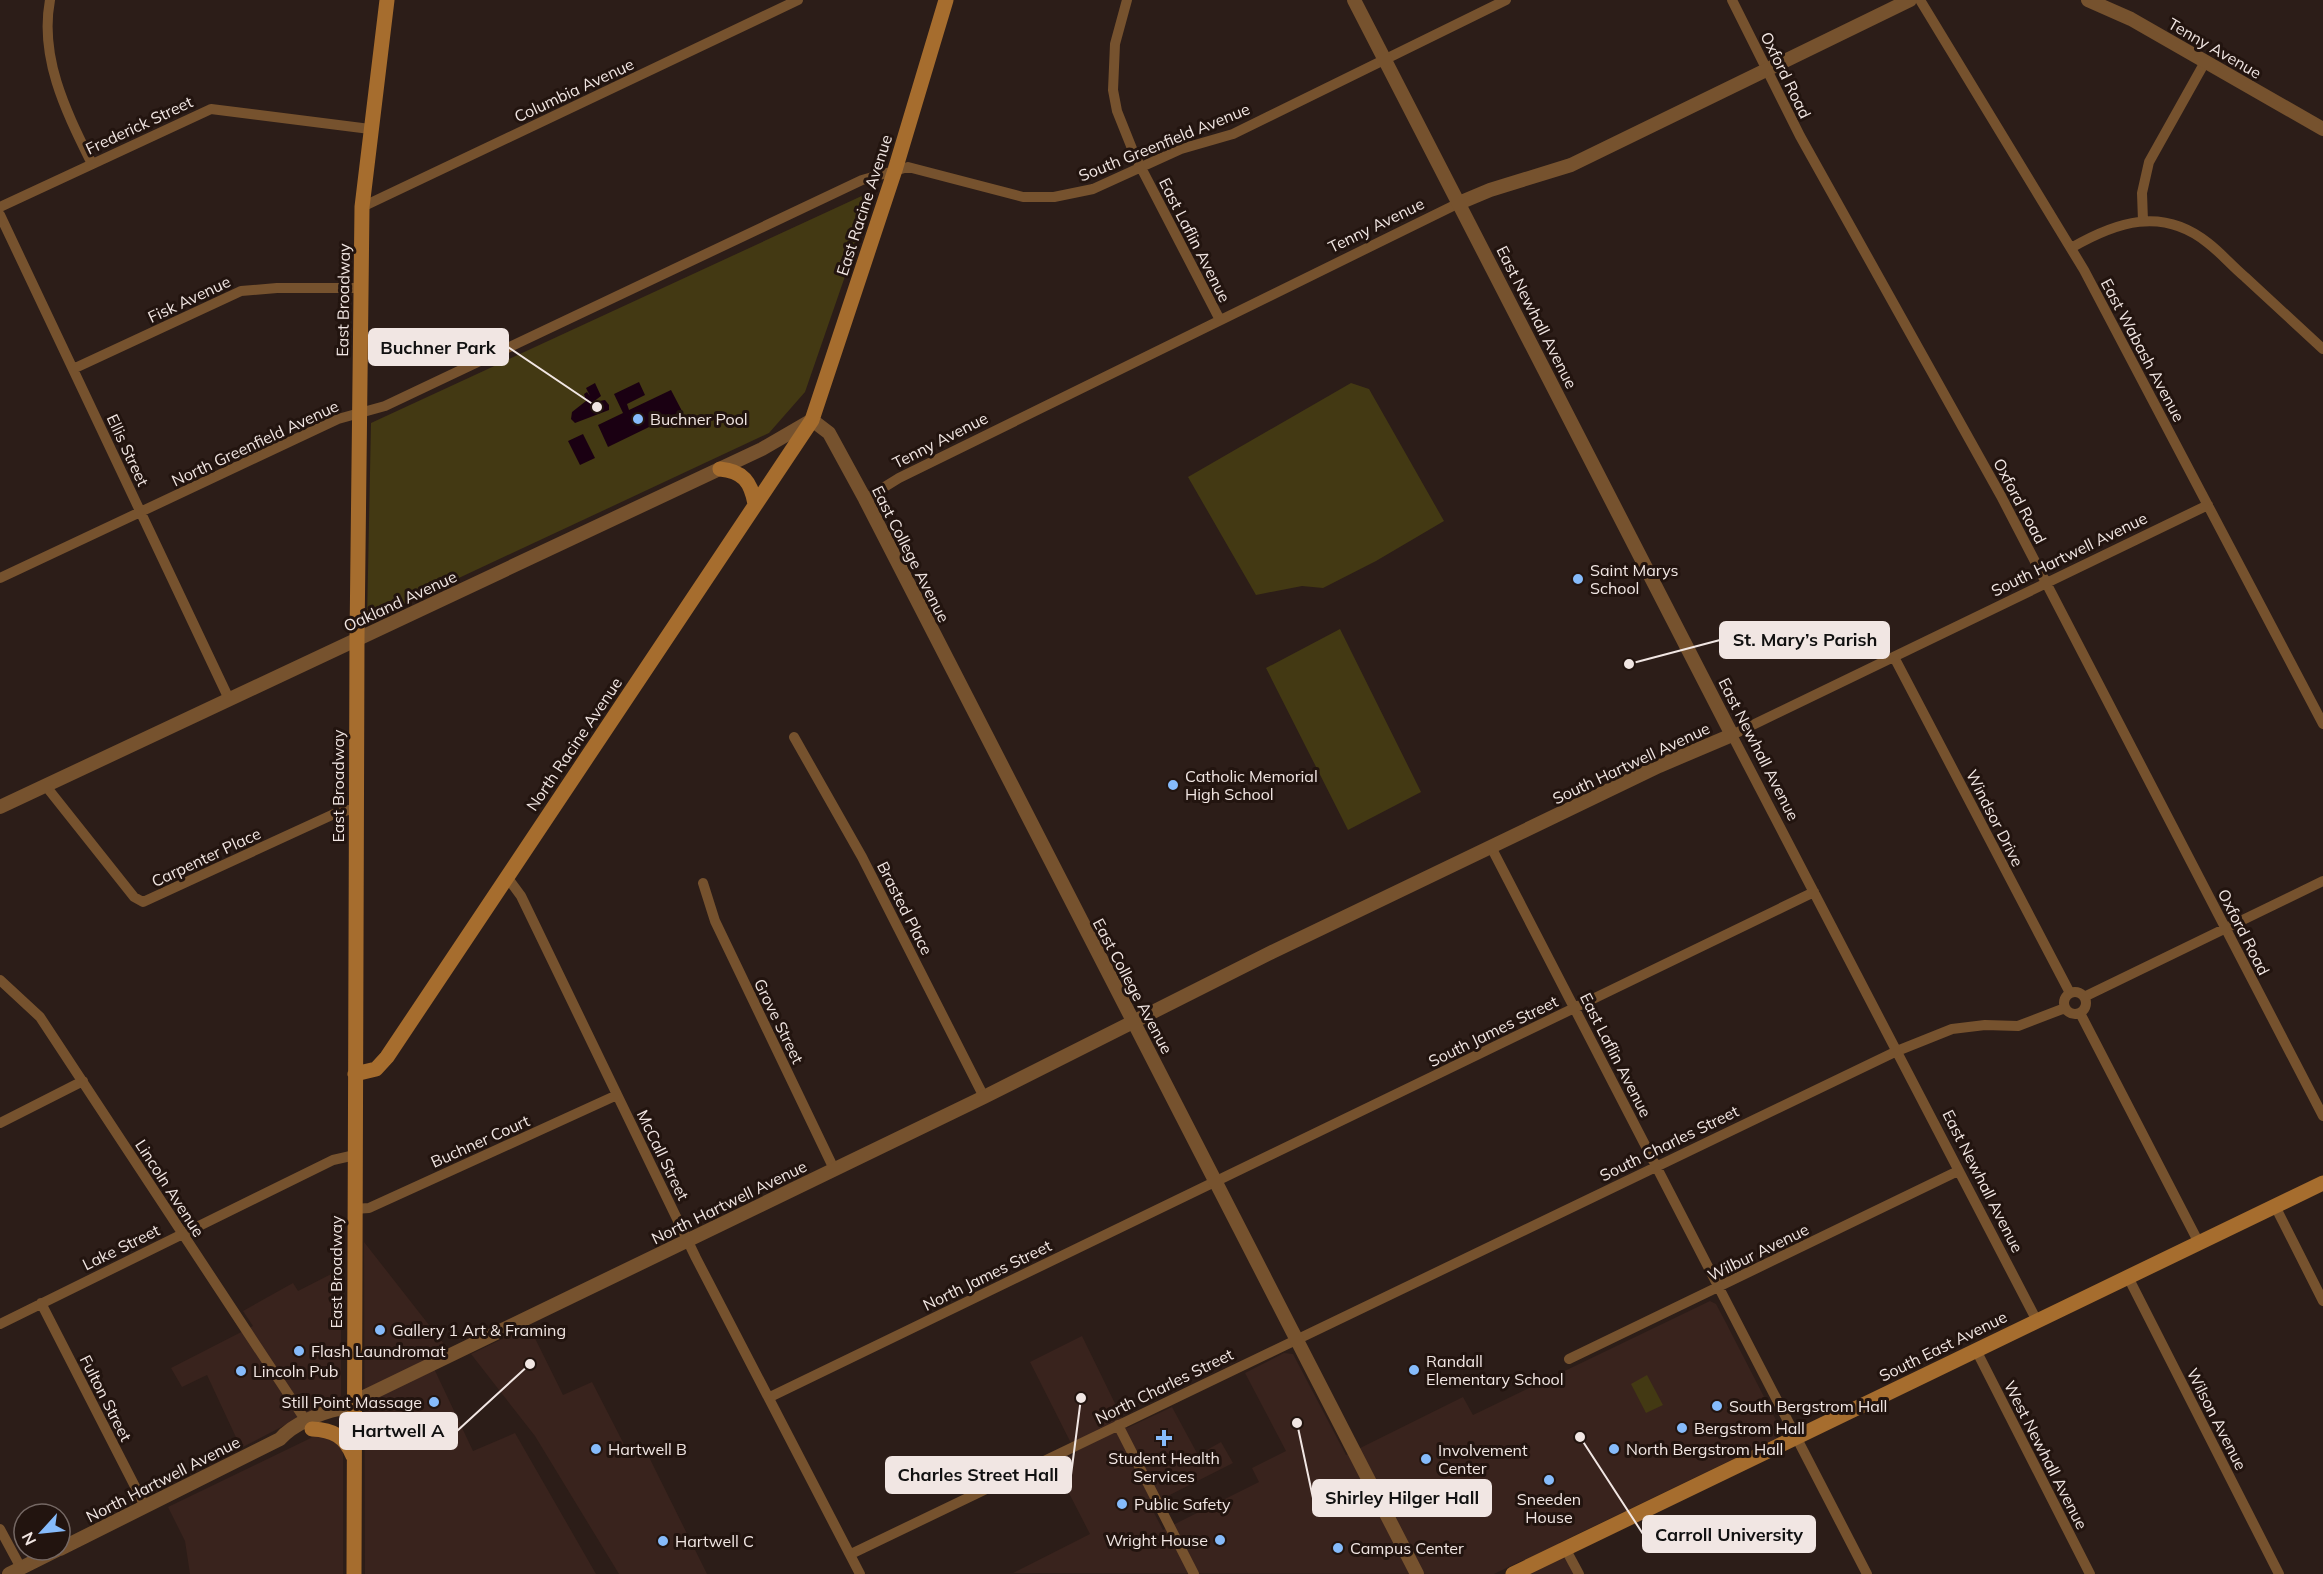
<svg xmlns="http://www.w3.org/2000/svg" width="2323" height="1574" viewBox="0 0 2323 1574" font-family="Mulish,sans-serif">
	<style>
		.built { fill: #39231d }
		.green { fill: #433913 }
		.water { fill: #1a0012 }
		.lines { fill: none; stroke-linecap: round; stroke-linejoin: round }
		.minor { stroke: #76522e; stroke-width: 10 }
		.tertiary { stroke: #76522e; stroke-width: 14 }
		.secondary { stroke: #a66d2e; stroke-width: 15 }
		.poi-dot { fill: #86bbfb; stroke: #22140f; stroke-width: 2 }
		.labels { text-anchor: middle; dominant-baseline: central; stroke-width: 6; stroke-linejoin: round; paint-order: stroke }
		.street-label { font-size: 16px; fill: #f1e6e3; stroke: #22140f }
		.poi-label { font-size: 16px; fill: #f1e6e3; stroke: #22140f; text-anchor: start }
		.leader { fill: none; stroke: #f1e6e3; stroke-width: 2 }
		.callout-dot { fill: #f1e6e3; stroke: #22140f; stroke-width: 2 }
		.callout { fill: #f1e6e3; stroke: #f1e6e3; stroke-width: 2 }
		.callout-label { font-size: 18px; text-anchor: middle; font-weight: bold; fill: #111 }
	</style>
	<rect width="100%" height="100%" fill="#2c1d18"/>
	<path class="built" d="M364 1242 447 1348 429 1358 473 1451 515 1433 596 1574H365Z
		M341 1269V1396L241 1448 207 1375 182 1387 171 1368 253 1326 243 1311 293 1283 298 1291Z
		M1710 1301 1716 1304 1724 1319 1779 1426 1780 1434 1775 1439 1559 1543 1574 1574H1531L1523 1560 1494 1574 1013 1573 1090 1534 1054 1464 1076 1453 1030 1362 1082 1336 1127 1428 1172 1407 1198 1455 1221 1442 1233 1463 1150 1505 1163 1530 1259 1482 1252 1468 1286 1451 1245 1373 1284 1353 1293 1354 1346 1455 1463 1397 1473 1415Z
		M529 1326 563 1395 592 1382 630 1456 645 1449 707 1574H619L535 1436 471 1354Z
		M317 1435H327L343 1449V1574H190L185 1541 168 1507Z"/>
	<path class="green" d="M866 194 871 201 805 392 769 433 367 621 371 423Z
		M1351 383 1369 389 1444 521 1376 561 1323 588 1302 586 1256 595 1188 477Z
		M1340 629 1421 792 1348 830 1266 668Z
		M1647 1375 1663 1405 1646 1413 1631 1384Z"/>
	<path class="water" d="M639 382 645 395 627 404 629 410 671 390 682 411 608 447 598 425 623 413 614 394Z
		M595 383 601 396 593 402 605 400 609 405V410L575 423 571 419 572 412 586 401 584 394 587 392 590 396 586 388Z
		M583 434 595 458 580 465 568 441Z"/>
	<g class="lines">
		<path class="minor" d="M50 0C39 59 67 113 92 164
			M1127 0 1115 44 1113 90 1117 111 1135 156 1220 320
			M1732 0 1800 136 2001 496 2323 1116
			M1920 0 2084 270 2323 724
			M0 207 211 109 370 129
			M362 207 798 0
			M0 215 229 699
			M2143 221 2142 193 2149 162 2205 62
			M2071 248C2116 222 2162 206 2208 243 2221 253 2232 266 2245 277 2271 301 2297 325 2323 349
			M73 369 241 291 277 288H360
			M865 499 899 478 1459 203
			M0 578 338 419 385 406 862 180 908 167 1023 197H1054L1093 189 1181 149 1233 134 1506 0
			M1894 657 2070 993
			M794 737 862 857 984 1097
			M45 785 134 897 143 902 334 814 356 808
			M1491 847 1867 1574
			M507 877 521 896 696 1258 860 1574
			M703 883 715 921 834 1169
			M0 980 40 1017 306 1421
			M2064 1003a11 11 0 1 1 22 0a11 11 0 1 1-22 0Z
			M2084 997 2323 881
			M2080 1013 2199 1243
			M0 1123 83 1081
			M2275 1206 2323 1301
			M354 1209 369 1208 617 1095
			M2128 1277 2279 1574
			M41 1303 145 1506
			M2037 1321 1732 735 2208 505
			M0 1324 333 1160 355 1155
			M1976 1350 2090 1574
			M1569 1359 1958 1171
			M770 1397 1814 892
			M1118 1425 1194 1574
			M0 1529 21 1568
			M1565 1548 1579 1574
			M851 1554 1897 1051 1952 1029 1985 1025 2018 1026 2065 1008"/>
		<path class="tertiary" d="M2088 0 2131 19 2323 129
			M1459 203 1490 190 1571 165 1910 0
			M0 807 762 449 812 420 829 433 865 499 1417 1574
			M60 1549 280 1439C293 1424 320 1413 339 1409L984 1097 1272 952 1659 766 1732 735 1354 0
			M9 1574 57 1550"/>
		<path class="secondary" d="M720 469C743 471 751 482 755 504
			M355 1074 376 1069 387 1057 812 420 895 170 946 0
			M312 1429C333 1430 345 1436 353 1456
			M354 1574 357 639 362 207 387 0
			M1513 1574 2323 1183"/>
	</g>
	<g class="poi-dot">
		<circle cx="638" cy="419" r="6"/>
		<circle cx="1578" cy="579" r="6"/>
		<circle cx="1173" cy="785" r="6"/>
		<circle cx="380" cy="1330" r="6"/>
		<circle cx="299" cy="1351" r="6"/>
		<circle cx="1414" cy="1370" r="6"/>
		<circle cx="241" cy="1371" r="6"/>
		<circle cx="434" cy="1402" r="6"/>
		<circle cx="1717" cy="1406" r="6"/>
		<circle cx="1682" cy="1428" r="6"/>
		<path d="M1161 1429h6v6h6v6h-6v6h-6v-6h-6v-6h6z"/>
		<circle cx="596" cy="1449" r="6"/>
		<circle cx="1614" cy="1449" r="6"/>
		<circle cx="1426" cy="1459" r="6"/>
		<circle cx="1549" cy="1480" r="6"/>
		<circle cx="1122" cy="1504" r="6"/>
		<circle cx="1220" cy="1540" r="6"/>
		<circle cx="663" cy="1541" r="6"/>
		<circle cx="1338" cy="1548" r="6"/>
	</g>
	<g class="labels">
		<g class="street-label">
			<text transform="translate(2215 48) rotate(30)">Tenny Avenue</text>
			<text transform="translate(1786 75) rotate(64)">Oxford Road</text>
			<text transform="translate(574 90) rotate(-25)">Columbia Avenue</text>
			<text transform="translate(139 125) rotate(-25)">Frederick Street</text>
			<text transform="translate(1164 142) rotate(-22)">South Greenfield Avenue</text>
			<text transform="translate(864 205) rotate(-72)">East Racine Avenue</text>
			<text transform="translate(1376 225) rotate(-26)">Tenny Avenue</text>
			<text transform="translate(1195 240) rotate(63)">East Laflin Avenue</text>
			<text transform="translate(189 299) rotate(-25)">Fisk Avenue</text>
			<text transform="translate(343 300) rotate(-89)">East Broadway</text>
			<text transform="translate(1537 317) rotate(63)">East Newhall Avenue</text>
			<text transform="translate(2143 350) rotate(62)">East Wabash Avenue</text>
			<text transform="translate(940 440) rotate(-27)">Tenny Avenue</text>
			<text transform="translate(255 443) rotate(-25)">North Greenfield Avenue</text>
			<text transform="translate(128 450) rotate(65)">Ellis Street</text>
			<text transform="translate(2020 501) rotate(62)">Oxford Road</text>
			<text transform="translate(911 554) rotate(63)">East College Avenue</text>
			<text transform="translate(2069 554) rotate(-26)">South Hartwell Avenue</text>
			<text transform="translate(400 601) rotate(-25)">Oakland Avenue</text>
			<text transform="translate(574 744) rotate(-56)">North Racine Avenue</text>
			<text transform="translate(1759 749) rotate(63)">East Newhall Avenue</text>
			<text transform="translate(1631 763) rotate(-25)">South Hartwell Avenue</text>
			<text transform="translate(338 786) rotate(-90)">East Broadway</text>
			<text transform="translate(1995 818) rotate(63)">Windsor Drive</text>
			<text transform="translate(206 857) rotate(-25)">Carpenter Place</text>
			<text transform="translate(905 908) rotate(63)">Brasted Place</text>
			<text transform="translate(2244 932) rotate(63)">Oxford Road</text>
			<text transform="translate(1133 986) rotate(62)">East College Avenue</text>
			<text transform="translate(779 1021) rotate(64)">Grove Street</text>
			<text transform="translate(1493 1031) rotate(-26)">South James Street</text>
			<text transform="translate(1616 1055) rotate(63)">East Laflin Avenue</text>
			<text transform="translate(480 1141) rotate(-24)">Buchner Court</text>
			<text transform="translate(1669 1143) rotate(-26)">South Charles Street</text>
			<text transform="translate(663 1155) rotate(64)">McCall Street</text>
			<text transform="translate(1983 1181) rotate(63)">East Newhall Avenue</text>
			<text transform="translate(170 1188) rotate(57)">Lincoln Avenue</text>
			<text transform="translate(729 1202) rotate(-26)">North Hartwell Avenue</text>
			<text transform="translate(121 1247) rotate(-26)">Lake Street</text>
			<text transform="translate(1758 1252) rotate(-26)">Wilbur Avenue</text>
			<text transform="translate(336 1272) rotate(-90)">East Broadway</text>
			<text transform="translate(987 1275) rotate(-26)">North James Street</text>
			<text transform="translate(1943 1346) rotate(-26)">South East Avenue</text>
			<text transform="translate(1164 1386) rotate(-26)">North Charles Street</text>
			<text transform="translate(106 1398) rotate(63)">Fulton Street</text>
			<text transform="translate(2217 1419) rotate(63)">Wilson Avenue</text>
			<text transform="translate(2046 1455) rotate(63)">West Newhall Avenue</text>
			<text transform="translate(163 1479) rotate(-27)">North Hartwell Avenue</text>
		</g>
		<g class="poi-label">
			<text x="650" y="419">Buchner Pool</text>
			<text x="1590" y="570">Saint Marys<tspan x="1590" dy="18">School</tspan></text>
			<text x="1185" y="776">Catholic Memorial<tspan x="1185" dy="18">High School</tspan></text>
			<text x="392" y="1330">Gallery 1 Art &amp; Framing</text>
			<text x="311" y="1351">Flash Laundromat</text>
			<text x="1426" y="1361">Randall<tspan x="1426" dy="18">Elementary School</tspan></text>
			<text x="253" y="1371">Lincoln Pub</text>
			<text x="422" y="1402" text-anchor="end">Still Point Massage</text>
			<text x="1729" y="1406">South Bergstrom Hall</text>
			<text x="1694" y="1428">Bergstrom Hall</text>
			<text x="608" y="1449">Hartwell B</text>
			<text x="1626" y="1449">North Bergstrom Hall</text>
			<text x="1438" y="1450">Involvement<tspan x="1438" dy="18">Center</tspan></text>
			<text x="1164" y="1458" text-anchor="middle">Student Health<tspan x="1164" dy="18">Services</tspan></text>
			<text x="1549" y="1499" text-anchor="middle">Sneeden<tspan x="1549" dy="18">House</tspan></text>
			<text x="1134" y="1504">Public Safety</text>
			<text x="1208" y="1540" text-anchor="end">Wright House</text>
			<text x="675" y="1541">Hartwell C</text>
			<text x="1350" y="1548">Campus Center</text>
		</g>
	</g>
	<path class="leader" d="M597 407L508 347M1629 664L1720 640M530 1364L457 1431M1081 1398L1071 1475M1297 1423L1313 1498M1580 1437L1643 1534"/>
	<g class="callout-dot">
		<circle cx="597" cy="407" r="6"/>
		<circle cx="1629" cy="664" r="6"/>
		<circle cx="530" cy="1364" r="6"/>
		<circle cx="1081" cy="1398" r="6"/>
		<circle cx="1297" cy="1423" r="6"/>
		<circle cx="1580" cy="1437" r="6"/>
	</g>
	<g class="callout">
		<rect x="369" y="329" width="139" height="36" rx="6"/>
		<rect x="1720" y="622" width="169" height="36" rx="6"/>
		<rect x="340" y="1413" width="117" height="36" rx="6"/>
		<rect x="886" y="1457" width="185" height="36" rx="6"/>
		<rect x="1313" y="1480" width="178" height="36" rx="6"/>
		<rect x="1643" y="1516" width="172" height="36" rx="6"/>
	</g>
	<g class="callout-label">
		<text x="438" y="354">Buchner Park</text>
		<text x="1805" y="646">St. Mary’s Parish</text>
		<text x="398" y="1437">Hartwell A</text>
		<text x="978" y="1481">Charles Street Hall</text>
		<text x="1402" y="1504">Shirley Hilger Hall</text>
		<text x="1729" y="1541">Carroll University</text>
	</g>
	<g transform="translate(42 1532) rotate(243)"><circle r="28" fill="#22140f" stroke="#756864" stroke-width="1.5"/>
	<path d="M0-4.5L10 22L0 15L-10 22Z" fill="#86bbfb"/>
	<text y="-9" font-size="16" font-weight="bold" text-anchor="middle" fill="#f1e6e3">N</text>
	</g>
</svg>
